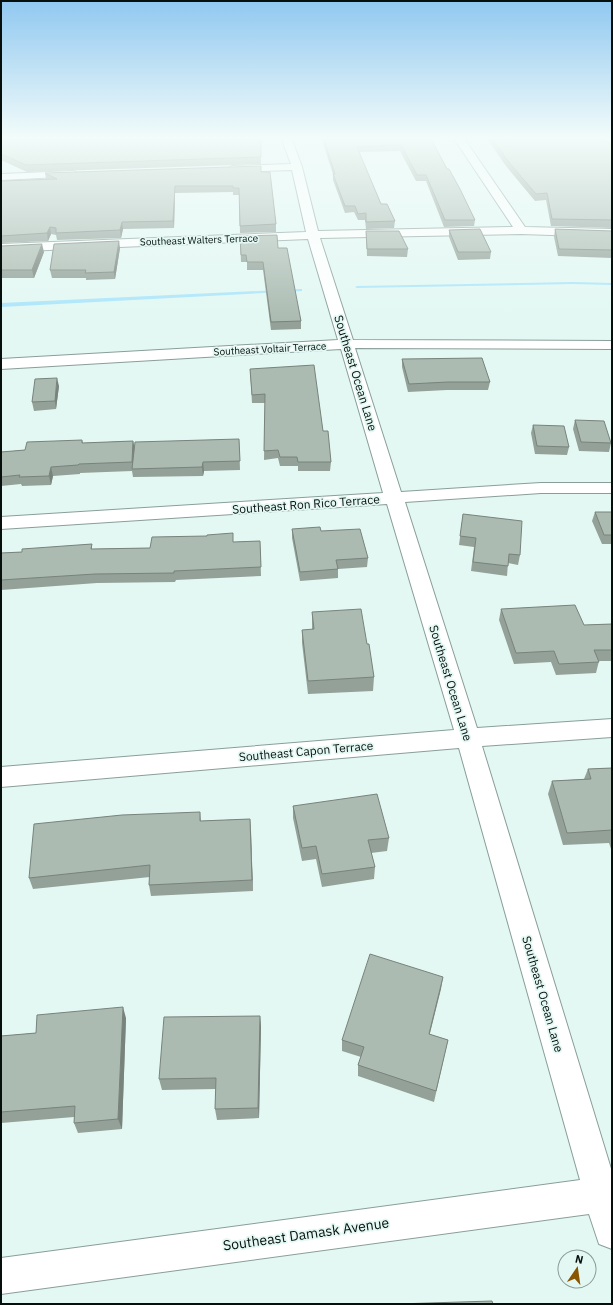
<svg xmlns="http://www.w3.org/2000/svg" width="613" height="1305" viewBox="0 0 613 1305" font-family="'IBM Plex Sans',sans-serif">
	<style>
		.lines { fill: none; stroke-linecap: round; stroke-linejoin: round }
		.stream { fill: #ace5fb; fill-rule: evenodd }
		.street-casing { stroke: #8a9e99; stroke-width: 2 }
		.street { fill: #fff; fill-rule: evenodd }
		.wall { fill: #93a198 }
		.shaded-wall { fill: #78837c }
		.building { fill: #abbbb1; stroke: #78837c }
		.labels { text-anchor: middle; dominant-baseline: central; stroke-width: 3.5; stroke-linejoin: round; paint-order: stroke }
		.far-street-label { font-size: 10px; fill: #070f0d; stroke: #e3f8f3 }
		.street-label { font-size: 12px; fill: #070f0d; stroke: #e3f8f3 }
		.near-street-label { font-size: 14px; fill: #070f0d; stroke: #e3f8f3 }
	</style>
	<rect width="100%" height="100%" fill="#e3f8f3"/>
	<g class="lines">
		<path class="stream" d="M573 282 612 283V285L573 284 357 288 355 287 357 286Z
			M300 289H302V291L1 307V303Z"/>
		<g class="street-casing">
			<path id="street" d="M281 137H291L302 167 318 231 513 227 453 137H463L525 227 612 229V237L521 234 320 238 353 340 612 341V349L355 348 401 492 541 483H612V493H541L405 502 477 728 612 719V737L482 746 612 1172V1249L599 1244 589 1214 1 1294V1258L580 1180 459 748 1 787V767L454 730 387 504 1 529V517L383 493 341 349 1 369V359L338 340 308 239 1 252V244L306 232 292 170 232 172 227 169 232 166 291 164Z
				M74 171 79 174 78 176 1 180V174Z"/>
		</g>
		<use href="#street" class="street"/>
	</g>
	<path class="wall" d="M1 137H261V164L27 172 1 160Z
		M321 137H430L475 220 474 226 444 227 426 181H416L400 151 359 152 381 204 395 221 394 228 366 229 365 220H358L354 212 345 213 333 180V174Z
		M486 137H603L612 146V228L551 226 546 200 535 201 506 166Z
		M261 172 276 224V232L240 233 239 195H233V192L175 193 174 228 123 229 121 238 57 240 56 235 51 234 48 241 1 243V181L46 179 45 173Z
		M555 229 612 231V258L558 256 554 237Z
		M449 230 491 252 490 259 458 260 449 237Z
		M366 231 408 249 407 257 367 256Z
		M240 236 278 248 301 321V329L271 330 263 270H247V262H241Z
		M1 246 44 252 34 278H1Z
		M120 248 115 279 86 280V278H52L50 270Z
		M402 359 490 382 488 390H447L408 392 402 367Z
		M250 369 323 431 331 462 330 471H298V466H280L278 458 264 460 265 403H252Z
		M59 386 56 409 34 411 32 402Z
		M575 420 611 443 609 452 579 451 573 429Z
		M533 425 569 447 567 455 535 454 531 433Z
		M239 439 240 470 204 471 203 476 133 477 132 471 80 473V474L53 476 51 485 22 486 21 484 1 486V452L25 450 82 440 83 443 133 441 134 449Z
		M595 512H612V544H602L592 521Z
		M463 514 520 555 518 565 508 563 507 576 471 571 474 547 459 545Z
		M292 529 321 531 368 558 367 567 338 569V578L300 581 292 538Z
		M260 541 261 576 176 580 175 582 97 583 1 590V553L22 552 92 544V549L150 548 234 542Z
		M501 609 584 625 612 624V661H599L596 673 556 675 551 662 514 664 499 620Z
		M312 612 367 644 374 677 373 691 308 694 302 643V630H312Z
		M612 768V852L609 843 563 845 548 794 552 781 584 779 588 769Z
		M293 806 389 838 387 851 371 853 375 867 374 879 322 887 316 859 302 861 293 818Z
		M200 812 201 821 250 819 253 891 151 896 149 885 150 877 33 889 29 878Z
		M443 977 429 1034 448 1040 434 1102 358 1076V1065L361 1057 342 1051V1040Z
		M260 1016 261 1027 259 1118 217 1120 215 1109 216 1089 162 1090 159 1079Z
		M126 1018 122 1129 78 1133 74 1123V1117L1 1123V1036L36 1033Z"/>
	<path class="shaded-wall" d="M175 186V193L174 228 173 221Z
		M122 222 123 229 121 238 120 230Z
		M50 227 51 234 48 241 47 233Z
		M119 241 120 248 115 279 114 272Z
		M42 244 44 252 34 278 32 270Z
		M57 378 59 386 56 409 55 401Z
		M133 441 135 449 133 469 132 462Z
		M203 462 204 471 203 476 202 467Z
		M51 467 53 476 51 485 49 476Z
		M250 819 251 830 253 891 252 880Z
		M443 977 441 989 427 1045 429 1034Z
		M123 1007 126 1018 122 1129 118 1119Z
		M260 1016 261 1027 259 1118 258 1108Z"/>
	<path class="building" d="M1 137H261V157L26 165 1 154Z
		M323 137H430L447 169H449L460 189 475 220H445L426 175H417L401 145 357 147 381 204H387L395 221 366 222V213L358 214 355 206H345L333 174H335Z
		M491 137H603L612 146V220L552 219 547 193 536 194 507 160Z
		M261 166V172H270L276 224 240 226 239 188H233V186H175L173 221 122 222 120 230 56 233V228L50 227 47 233 1 236V181L57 179 45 173Z
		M480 229 491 252H458L449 230Z
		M555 229 612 231V250L559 249Z
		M366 231H399L408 249H367Z
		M277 235 278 248H287L301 321 271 322 263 262H247L246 255H241L240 236Z
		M119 241 114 272 85 273 86 270H50L54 244Z
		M42 244 32 270H1V246Z
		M482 358 490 382H448L409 384 402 359Z
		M314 365 323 431H328L331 462H298L297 457H280L278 450 264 451 265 394 252 395 250 369Z
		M57 378 55 401 32 402 35 379Z
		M575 420 604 421 611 443 581 442Z
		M533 425 564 426 569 447 537 446Z
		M239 439 240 461 203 462 202 467 132 469 135 442Z
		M82 440V443L133 441 132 462 79 464 78 465 51 467 49 476 19 477 20 475 1 477V452L25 450 27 442Z
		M595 512H612V535H604Z
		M463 514 522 521 520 555 509 554 508 566 473 562 476 538 460 536Z
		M320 527 321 531 360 529 368 558 336 560 338 569 300 572 292 529Z
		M233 533V542L260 541 261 567 174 571V573L95 574 1 580V553L22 552V549L92 544 91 549 150 548 152 537 207 536V535Z
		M575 605 584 625 612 624V650H594L599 662 559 664 554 651 516 653 501 609Z
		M361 609 367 644H369L374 677 308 681 302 630 314 629 312 612Z
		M612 768V830L567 833 552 781 591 779 588 769Z
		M377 794 389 838 368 840 375 867 322 874 316 846 302 848 293 806Z
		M200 812V821L250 819 252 880 149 885 150 865 29 878 34 824 122 815Z
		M370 954 443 977 429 1034 448 1040 436 1091 358 1065 364 1047 342 1040Z
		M123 1007 118 1119 74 1123 75 1106 1 1112V1036L36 1033 37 1015Z
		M260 1016 258 1108 215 1109 216 1078 159 1079 164 1017Z
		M492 1301 493 1304H397Z"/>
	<linearGradient id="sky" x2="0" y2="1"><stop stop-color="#90c8f0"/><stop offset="0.43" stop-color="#f2fcfa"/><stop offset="1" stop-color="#f2fcfa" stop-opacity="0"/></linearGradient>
	<rect width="613" height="320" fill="url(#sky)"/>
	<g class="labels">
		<g class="far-street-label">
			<text transform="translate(199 240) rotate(-2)">Southeast Walters Terrace</text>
			<text transform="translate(270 349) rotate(-3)">Southeast Voltair Terrace</text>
		</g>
		<g class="street-label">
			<text transform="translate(356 373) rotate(73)">Southeast Ocean Lane</text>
			<text transform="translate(306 504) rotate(-4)">Southeast Ron Rico Terrace</text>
			<text transform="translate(451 683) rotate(73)">Southeast Ocean Lane</text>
			<text transform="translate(306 751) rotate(-5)">Southeast Capon Terrace</text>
			<text transform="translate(543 994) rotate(74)">Southeast Ocean Lane</text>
		</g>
		<g class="near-street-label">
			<text transform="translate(306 1234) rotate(-8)">Southeast Damask Avenue</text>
		</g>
	</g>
	<rect width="613" height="1305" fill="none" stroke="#070f0d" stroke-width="4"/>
	<g transform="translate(577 1269) rotate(13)"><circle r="19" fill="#e3f8f3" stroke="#8b9b97"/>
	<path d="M0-3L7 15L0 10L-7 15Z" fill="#895500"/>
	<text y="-6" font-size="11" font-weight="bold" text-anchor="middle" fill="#070f0d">N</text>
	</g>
</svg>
